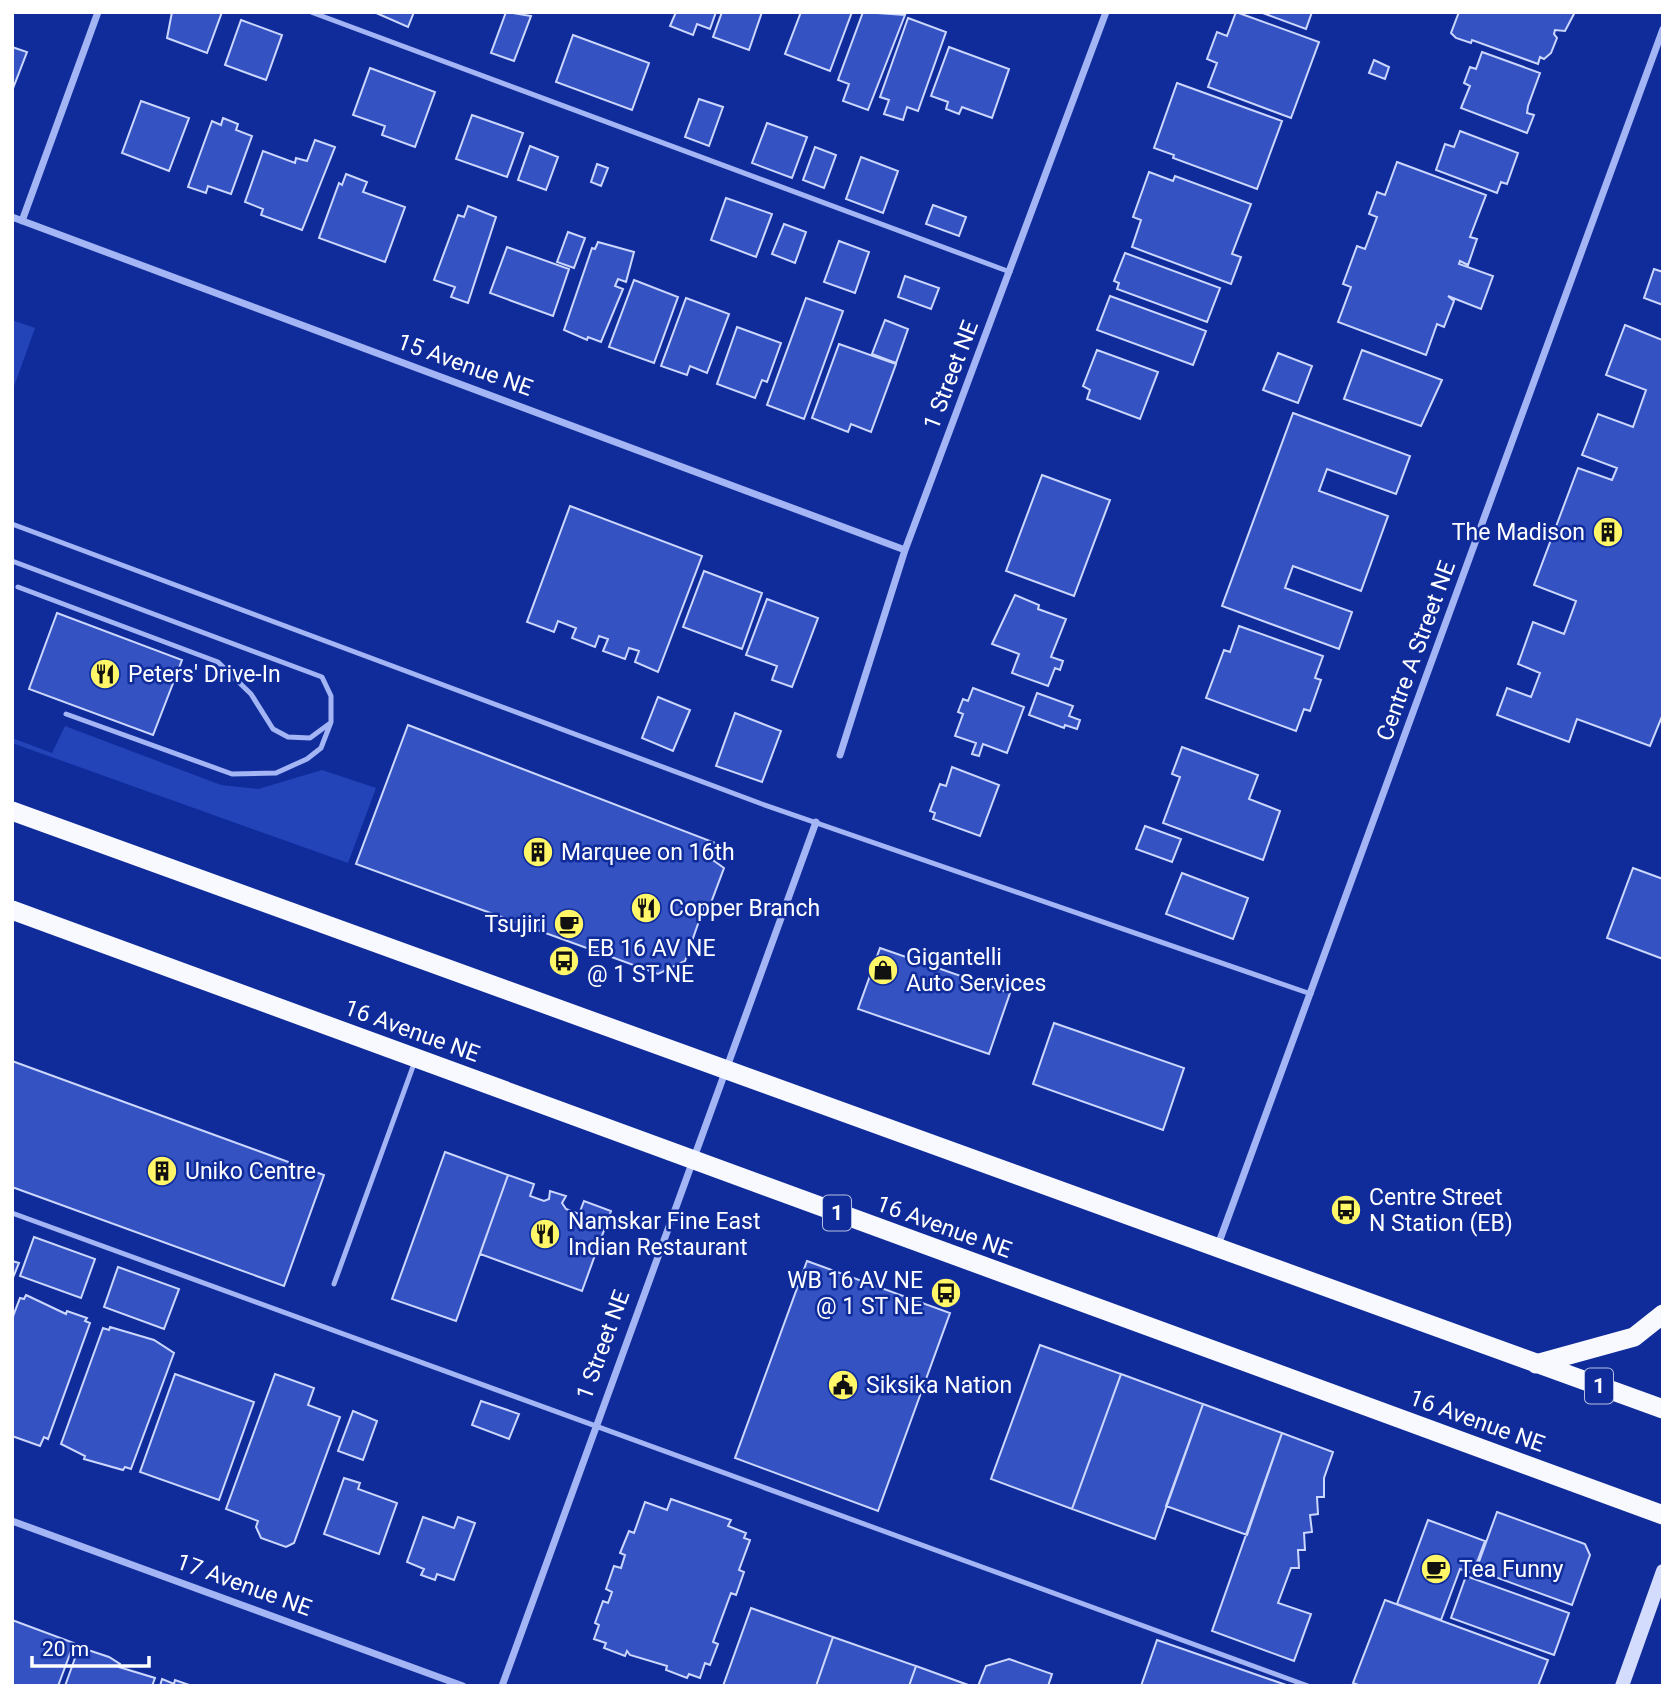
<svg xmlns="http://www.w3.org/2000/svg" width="1675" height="1698" viewBox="0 0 1675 1698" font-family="Roboto,sans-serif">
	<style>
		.green { fill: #2343b9 }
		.building { fill: #3452c1; stroke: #ccd7fe; stroke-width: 2 }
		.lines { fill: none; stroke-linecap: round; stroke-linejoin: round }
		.service { stroke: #a3b5f4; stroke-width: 5 }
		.minor { stroke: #a3b5f4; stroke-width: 7 }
		.secondary { stroke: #d3dcfd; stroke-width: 14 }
		.trunk { stroke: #f8f9ff; stroke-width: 19 }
		.labels { text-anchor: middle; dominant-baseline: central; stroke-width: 5; stroke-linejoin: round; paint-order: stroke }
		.shield { fill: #102c9a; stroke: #b7c0e1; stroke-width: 2 }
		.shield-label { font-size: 21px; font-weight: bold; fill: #fff }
		.street-label { font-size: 23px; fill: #fff; stroke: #102c9a }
		.poi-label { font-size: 23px; fill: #fff; stroke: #102c9a; text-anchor: start }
	</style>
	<rect width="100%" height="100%" fill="#102c9a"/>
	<path class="green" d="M12 320 35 328 12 392Z
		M65 726 221 785 258 789 322 770 376 788 348 863 12 743V738L52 753Z"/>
	<path class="building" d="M172 12H222L207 53 167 38Z
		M374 12H414L408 27Z
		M506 12 531 16 514 61 491 53Z
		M676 12H716L710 29 697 24 693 35 670 26Z
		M722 12H762L749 50 713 37Z
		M801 12H852L830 71 785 54Z
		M863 12 905 15 868 110 843 101 849 84 838 80Z
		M1236 12 1319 42 1291 118 1208 87 1217 63 1207 59 1217 32 1227 36Z
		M1260 12H1312L1306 29Z
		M1459 12H1575L1565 31 1555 30 1554 34 1557 38 1551 53 1544 59 1540 57 1538 64 1472 40 1471 43 1456 38 1451 33Z
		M908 18 946 32 918 111 907 107 903 120 884 114 889 100 880 97Z
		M241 20 282 35 266 80 225 65Z
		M573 35 649 63 632 110 556 82Z
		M12 47 27 52 12 91Z
		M949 47 1009 69 992 118 962 107 959 114 946 109 948 102 931 96Z
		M1482 52 1540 73 1528 106 1527 113 1534 115 1527 133 1461 108 1470 86 1464 83 1470 67 1476 69Z
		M1374 60 1389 67 1385 79 1369 73Z
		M370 68 435 92 415 147 382 135 385 126 353 115Z
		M1177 83 1282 121 1257 189 1173 158 1174 155 1154 148Z
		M699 99 723 107 709 146 685 137Z
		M141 101 189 118 169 171 122 153Z
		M472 115 523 133 507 177 456 159Z
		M223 118 238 124 236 130 252 136 231 194 208 186 206 193 188 187 212 121 221 125Z
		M767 123 807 137 792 178 752 163Z
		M1460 131 1518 153 1507 184 1501 182 1497 193 1436 170 1445 144 1454 147Z
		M315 140 335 147 302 230 261 215 263 209 245 202 263 151 295 163 296 158 307 161Z
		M530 146 558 157 546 190 518 180Z
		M815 147 836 155 824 188 803 180Z
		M861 157 898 171 883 213 846 199Z
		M1397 162 1486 195 1470 237 1477 239 1468 265 1460 261 1459 264 1493 276 1481 309 1448 296 1454 301 1444 327 1437 324 1426 355 1338 322 1351 287 1343 284 1357 246 1365 249 1377 217 1369 214 1377 192 1385 195Z
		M597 164 608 168 601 186 591 182Z
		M1149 172 1173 181 1175 176 1251 204 1232 254 1241 257 1231 284 1132 247 1141 220 1133 217Z
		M346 174 367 182 363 192 405 207 385 262 319 238 339 183 342 185Z
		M726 198 772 214 756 257 711 240Z
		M933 205 966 217 959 236 926 224Z
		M468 206 496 217 468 303 451 297 455 287 434 280 458 215 464 217Z
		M784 224 806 232 795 263 772 254Z
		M568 232 585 238 574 268 557 262Z
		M839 241 869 252 855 293 824 282Z
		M598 242 634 252 626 282 618 279 615 286 623 289 601 342 588 337 587 340 564 330 592 248 595 249Z
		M507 247 569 269 553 316 490 293Z
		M1125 253 1220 288 1207 322 1117 289 1119 283 1114 281Z
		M1654 269 1663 272V305L1644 298Z
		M905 276 939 288 931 309 898 297Z
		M634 280 678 297 654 363 609 347Z
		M1110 296 1206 331 1193 365 1097 330Z
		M686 298 729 314 707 373 690 366 687 375 661 366Z
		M806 298 843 311 804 419 767 405Z
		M885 320 908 329 896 363 872 354Z
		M1625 325 1662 340 1663 337V714L1650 746 1577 719 1569 742 1497 715 1507 688 1531 697 1540 673 1518 664 1533 622 1564 634 1576 601 1534 585 1578 468 1612 480 1617 468 1582 455 1598 414 1633 427 1646 390 1606 375Z
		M737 327 781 343 767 382 762 380 755 398 717 384Z
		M839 344 896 364 871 432 851 424 848 432 812 418Z
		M1097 350 1158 372 1140 419 1087 399 1090 390 1083 386Z
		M1362 350 1442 380 1421 426 1344 399Z
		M1278 353 1312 366 1298 403 1263 390Z
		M1293 413 1410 456 1396 494 1327 469 1319 491 1388 516 1361 591 1293 566 1285 588 1352 612 1339 649 1222 606Z
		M1042 475 1110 500 1074 596 1006 571Z
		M570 506 702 556 658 672 635 662 639 651 629 648 625 659 603 651 608 639 599 636 595 647 572 638 576 628 558 621 554 632 527 622Z
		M704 571 762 593 742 649 683 627Z
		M1015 595 1039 605 1038 609 1066 619 1051 657 1063 661 1060 670 1055 668 1048 686 1012 673 1019 654 992 644Z
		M767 599 818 618 792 687 772 680 777 666 746 655Z
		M57 613 182 660 153 735 29 689Z
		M1239 626 1323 656 1315 678 1321 680 1310 711 1304 709 1296 731 1206 698 1224 650 1230 652Z
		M973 688 1024 707 1007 753 983 744 979 756 972 754 976 743 955 736 963 714 958 712 963 699 968 701Z
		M1037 693 1073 706 1069 716 1080 720 1077 729 1065 725 1064 728 1029 715Z
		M658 697 690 710 673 751 642 738Z
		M735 713 781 731 762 782 716 766Z
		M408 725 718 844 713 860 724 868 709 908 704 907 685 961 658 974 356 864Z
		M1182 747 1258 775 1249 799 1280 811 1263 860 1163 823 1180 777 1172 774Z
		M952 767 999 785 980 836 933 819 935 813 930 811 940 784 946 786Z
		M1145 826 1181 839 1172 862 1136 849Z
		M1633 868 1663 879V959L1607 938Z
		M1182 873 1248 898 1233 939 1166 914Z
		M880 948 1010 993 989 1054 858 1009Z
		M1054 1023 1184 1068 1163 1130 1033 1084Z
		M12 1061 324 1175 284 1286 12 1187Z
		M445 1152 508 1175 456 1321 392 1299Z
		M508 1175 534 1184 530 1196 544 1201 549 1199 550 1191 566 1196 562 1203 566 1209 579 1214 584 1201 611 1211 582 1291 480 1254Z
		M34 1237 95 1259 81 1298 20 1276Z
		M12 1261 19 1263 12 1280Z
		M807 1261 950 1313 878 1511 735 1458Z
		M118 1267 179 1289 164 1329 104 1307Z
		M26 1295 66 1314 67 1311 87 1318 85 1321 90 1323 48 1439 44 1437 40 1446 12 1436V1319L20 1298 24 1299Z
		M110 1327 154 1340 174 1353 131 1469 125 1467 123 1470 84 1459 85 1456 61 1444 103 1328 109 1330Z
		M1040 1345 1121 1374 1072 1509 991 1479Z
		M175 1374 254 1402 219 1500 140 1472Z
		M275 1374 314 1388 308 1405 340 1417 294 1543 286 1547 261 1538 256 1527 258 1521 226 1509Z
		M1121 1374 1203 1404 1155 1539 1072 1509Z
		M481 1401 519 1414 509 1439 472 1425Z
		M1203 1404 1282 1433 1247 1535 1166 1506Z
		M353 1411 377 1421 363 1460 338 1451Z
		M1282 1433 1333 1452 1324 1478V1497H1317L1318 1514 1310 1515 1312 1532 1304 1533 1305 1550H1298L1299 1568H1291L1278 1603 1311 1614 1294 1661 1212 1631Z
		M344 1478 360 1483 358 1489 397 1503 379 1554 324 1534Z
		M671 1499 731 1520 728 1526 746 1533 744 1538 750 1540 739 1570 744 1572 736 1595 731 1593 713 1642 718 1644 710 1665 705 1663 700 1678 689 1674 687 1678 666 1670 667 1666 630 1655 627 1651 625 1656 604 1648 606 1643 594 1639 599 1625 595 1623 603 1601 608 1603 612 1592 606 1589 614 1566 621 1568 625 1555 620 1553 629 1531 634 1533 645 1502 667 1510Z
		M1497 1512 1585 1544 1590 1555 1572 1605 1476 1570Z
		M423 1517 454 1528 458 1517 475 1523 454 1580 437 1574 435 1580 421 1575 424 1569 407 1562Z
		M1428 1520 1485 1541 1473 1573 1460 1569 1441 1620 1397 1604Z
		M1466 1576 1569 1613 1554 1655 1451 1618Z
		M1385 1600 1548 1660 1538 1686H1361L1353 1683Z
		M751 1608 833 1637 816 1686H723Z
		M12 1620 74 1643 58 1686H12Z
		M833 1637 916 1666 909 1686H816Z
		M1157 1640 1289 1686H1141Z
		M79 1647 109 1657 120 1664 119 1667 155 1678 152 1686H65Z
		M1009 1659 1052 1674 1048 1686H978L986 1666Z
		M916 1666 971 1686H909Z
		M162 1679 174 1684 175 1680 192 1686H160Z"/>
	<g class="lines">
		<path class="service" d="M311 12 1010 272
			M12 524 762 804 1311 994
			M12 561 322 677 331 696V722L321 748 307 759 276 773 232 774 66 714
			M18 587 218 662 251 694 273 729 288 737 310 738 329 724
			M12 1213 1308 1686
			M334 1284 415 1061"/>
		<path class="minor" d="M12 217 905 550
			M22 221 98 12
			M840 755 905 550 1106 12
			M1218 1245 1663 29
			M12 1521 463 1686
			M502 1686 816 822"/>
		<path class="secondary" d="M1622 1686 1663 1571"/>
		<path class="trunk" d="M12 811 1663 1409
			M12 910 1663 1515
			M1536 1364 1634 1337 1663 1314"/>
	</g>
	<defs>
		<g id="building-disc" transform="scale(1.575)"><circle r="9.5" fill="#fff767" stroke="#102c9a"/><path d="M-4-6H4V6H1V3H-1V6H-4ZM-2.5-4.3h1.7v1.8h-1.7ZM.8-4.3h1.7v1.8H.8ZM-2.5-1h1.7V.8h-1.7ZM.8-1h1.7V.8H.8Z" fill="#111"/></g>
		<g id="restaurant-disc" transform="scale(1.575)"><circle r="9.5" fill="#fff767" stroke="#102c9a"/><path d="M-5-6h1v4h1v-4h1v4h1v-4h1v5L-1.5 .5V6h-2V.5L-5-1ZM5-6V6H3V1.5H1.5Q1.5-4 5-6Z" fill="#111"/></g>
		<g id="cafe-disc" transform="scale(1.575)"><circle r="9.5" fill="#fff767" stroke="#102c9a"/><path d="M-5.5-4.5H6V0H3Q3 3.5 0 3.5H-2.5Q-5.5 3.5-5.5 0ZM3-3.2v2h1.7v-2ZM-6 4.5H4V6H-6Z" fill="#111"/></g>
		<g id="bus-disc" transform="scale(1.575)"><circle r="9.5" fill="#fff767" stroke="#102c9a"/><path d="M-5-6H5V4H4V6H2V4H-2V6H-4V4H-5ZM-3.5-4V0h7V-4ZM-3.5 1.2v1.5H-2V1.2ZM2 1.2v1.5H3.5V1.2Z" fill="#111"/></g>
		<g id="shop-disc" transform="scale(1.575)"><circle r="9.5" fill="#fff767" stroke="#102c9a"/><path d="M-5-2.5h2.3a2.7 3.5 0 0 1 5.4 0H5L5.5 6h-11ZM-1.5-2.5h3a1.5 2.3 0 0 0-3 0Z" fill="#111"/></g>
		<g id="civic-disc" transform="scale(1.575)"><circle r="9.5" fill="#fff767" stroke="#102c9a"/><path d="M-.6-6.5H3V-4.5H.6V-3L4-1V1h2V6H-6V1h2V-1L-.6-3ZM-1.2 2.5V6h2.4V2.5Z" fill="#111"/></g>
	</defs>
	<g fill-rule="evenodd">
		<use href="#building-disc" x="1608" y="532"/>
		<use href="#restaurant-disc" x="105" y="674"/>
		<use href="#building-disc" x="538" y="852"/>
		<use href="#restaurant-disc" x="646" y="908"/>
		<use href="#cafe-disc" x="569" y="924"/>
		<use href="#bus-disc" x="564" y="961"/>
		<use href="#shop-disc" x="883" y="970"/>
		<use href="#building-disc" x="162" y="1171"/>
		<use href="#bus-disc" x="1346" y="1210"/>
		<use href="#restaurant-disc" x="545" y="1234"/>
		<use href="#bus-disc" x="946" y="1293"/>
		<use href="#civic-disc" x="843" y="1385"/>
		<use href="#cafe-disc" x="1436" y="1569"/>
	</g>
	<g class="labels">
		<g class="shield">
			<rect x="823" y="1195.5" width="28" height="35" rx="5"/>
			<rect x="1585" y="1368.5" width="28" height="35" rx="5"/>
		</g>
		<g class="shield-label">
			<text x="837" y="1213">1</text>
			<text x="1599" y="1386">1</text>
		</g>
		<g class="street-label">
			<text transform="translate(465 365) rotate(20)">15 Avenue NE</text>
			<text transform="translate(951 375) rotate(-69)">1 Street NE</text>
			<text transform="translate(1416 651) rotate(-70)">Centre A Street NE</text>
			<text transform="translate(412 1031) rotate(20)">16 Avenue NE</text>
			<text transform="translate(944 1227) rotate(20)">16 Avenue NE</text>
			<text transform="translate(603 1345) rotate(-70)">1 Street NE</text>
			<text transform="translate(1477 1421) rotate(20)">16 Avenue NE</text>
			<text transform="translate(244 1585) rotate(20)">17 Avenue NE</text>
		</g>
		<g class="poi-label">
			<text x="1585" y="532" text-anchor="end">The Madison</text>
			<text x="128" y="674">Peters' Drive-In</text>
			<text x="561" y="852">Marquee on 16th</text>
			<text x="669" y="908">Copper Branch</text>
			<text x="546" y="924" text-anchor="end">Tsujiri</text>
			<text x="587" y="948">EB 16 AV NE<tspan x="587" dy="26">@ 1 ST NE</tspan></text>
			<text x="906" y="957">Gigantelli<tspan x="906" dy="26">Auto Services</tspan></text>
			<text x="185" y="1171">Uniko Centre</text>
			<text x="1369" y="1197">Centre Street<tspan x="1369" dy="26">N Station (EB)</tspan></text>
			<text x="568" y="1221">Namskar Fine East<tspan x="568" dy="26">Indian Restaurant</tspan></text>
			<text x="923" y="1280" text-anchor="end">WB 16 AV NE<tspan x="923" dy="26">@ 1 ST NE</tspan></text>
			<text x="866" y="1385">Siksika Nation</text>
			<text x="1459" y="1569">Tea Funny</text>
		</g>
	</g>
	<rect width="1675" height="1698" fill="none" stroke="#ffffff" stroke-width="28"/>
	<path d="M32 1656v10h117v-10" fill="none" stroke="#ffffff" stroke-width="3.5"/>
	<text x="42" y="1656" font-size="21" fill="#ffffff" stroke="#102c9a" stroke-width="5" paint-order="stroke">20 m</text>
</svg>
